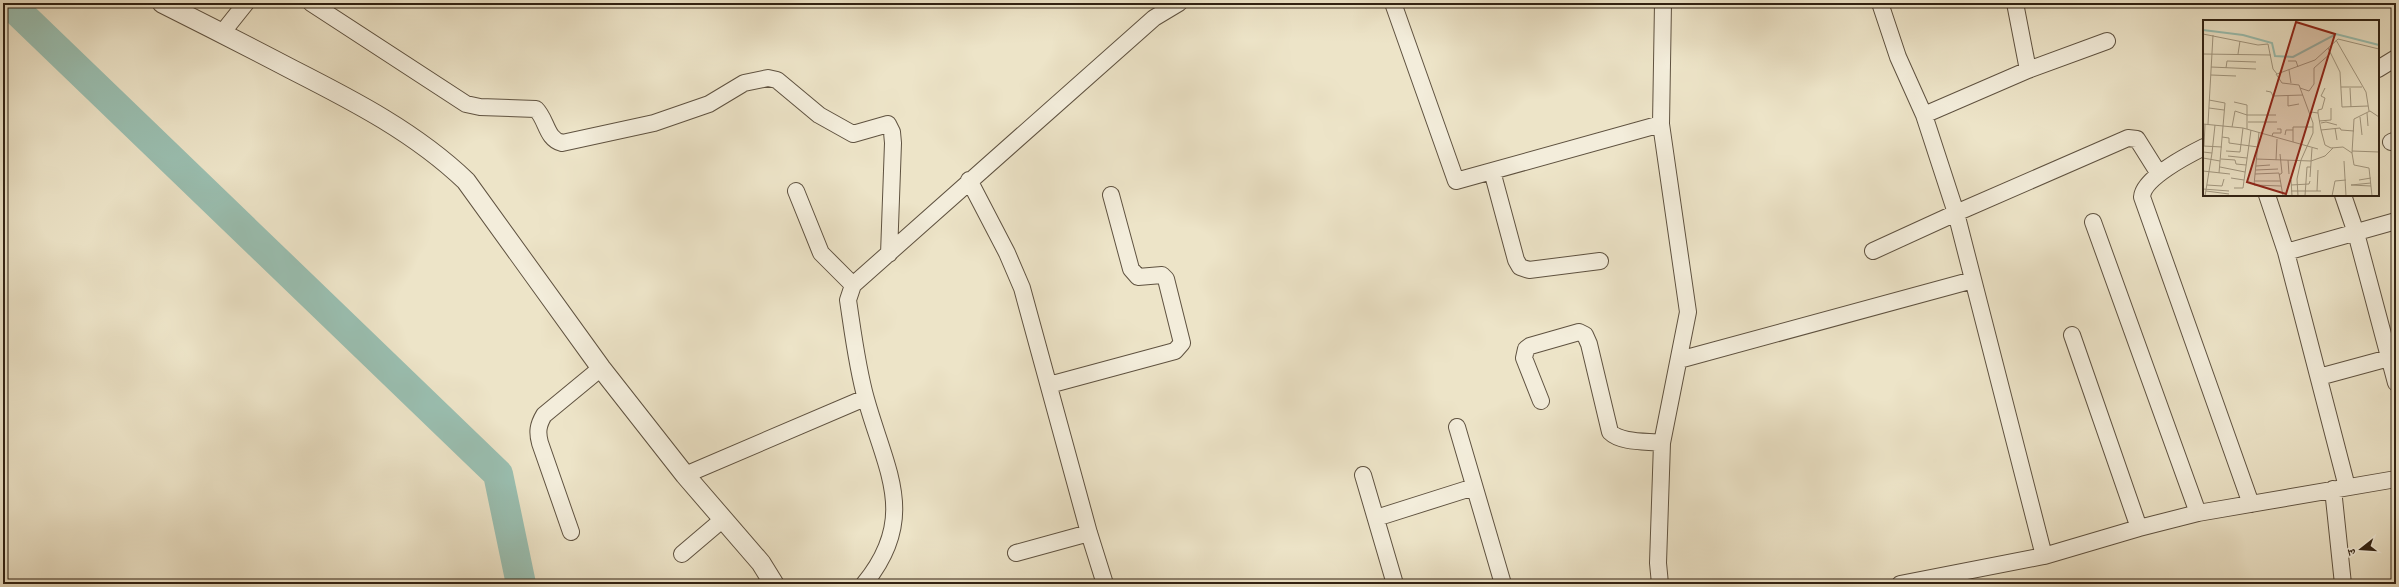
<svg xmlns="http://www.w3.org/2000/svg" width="2399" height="587" viewBox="0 0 2399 587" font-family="'IM FELL French Canon','Noto Serif Devanagari',serif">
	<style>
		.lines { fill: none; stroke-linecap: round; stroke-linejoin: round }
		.river { stroke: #9abfb1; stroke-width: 30 }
		.minor-casing { stroke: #5f5240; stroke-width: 18 }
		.tertiary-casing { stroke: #5f5240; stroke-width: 21 }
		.minor { stroke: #f3eddb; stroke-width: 16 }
		.tertiary { stroke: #f3eddb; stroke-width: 19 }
		.inset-river { fill: none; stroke: #9abfb1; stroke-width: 2 }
		.inset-road { fill: none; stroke: #a1967f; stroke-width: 1 }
		.view { fill: #8f2418; fill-opacity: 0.15; stroke: #8f2418; stroke-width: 2 }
		.inset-edge { fill: none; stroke: #302112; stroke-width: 2 }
	</style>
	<rect width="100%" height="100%" fill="#ede4c8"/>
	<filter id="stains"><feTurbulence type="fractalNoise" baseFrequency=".005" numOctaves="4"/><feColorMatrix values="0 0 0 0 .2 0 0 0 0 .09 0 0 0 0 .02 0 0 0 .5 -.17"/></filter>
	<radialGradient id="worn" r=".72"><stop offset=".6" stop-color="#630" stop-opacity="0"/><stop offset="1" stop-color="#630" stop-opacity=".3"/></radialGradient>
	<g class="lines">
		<path class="river" d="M9 3 498 474 521 584"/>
		<g class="minor-casing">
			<path id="minor" d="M311 3 466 104 480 107 536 109C547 120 546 139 562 143L654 123 709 104 744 83 768 78 777 80 819 115 853 134 888 124 892 132 893 143 889 254
				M1393 3 1456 181 1661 124
				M1880 3 1898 57 1924 115 1956 213 2044 556
				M2015 3 2028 70
				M222 33 246 3
				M2378 69 2396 58
				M1924 115 2028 70 2107 41
				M2391 142 2396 140
				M2204 147C2188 155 2143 178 2142 197L2251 504
				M1492 171 1516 260 1520 267 1529 270 1600 261
				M969 180 1007 253 1022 288 1089 533 1105 584
				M796 191 821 253 853 285
				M2267 195 2286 252 2347 487
				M2343 195 2356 233 2396 383
				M2093 222 2198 513
				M1873 251 1956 213 2128 138 2137 139 2159 174
				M2286 252 2396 221
				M2072 335 2139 528
				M1679 360 1973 280
				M2319 377 2389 358
				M1049 385 1175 351 1182 343 1166 279 1162 275 1138 277 1131 269 1111 195
				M1541 401 1524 358 1526 349 1530 346 1579 332 1585 335 1589 344 1610 432C1621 443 1647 441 1662 443
				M1457 427 1503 584
				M685 475 865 398
				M1363 475 1395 584
				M2333 489 2343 584
				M1376 518 1474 487
				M571 532 540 443C537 432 538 425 544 415L601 368
				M1016 553 1089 533
				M682 554 722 520
				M864 584C919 517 886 471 866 399 857 367 853 333 848 300L853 285 1154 18 1179 3
				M1660 584 1658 563 1662 443 1688 312 1661 124 1663 3
				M1900 584 2044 556 2139 528 2198 513 2396 479"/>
		</g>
		<g class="tertiary-casing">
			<path id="tertiary" d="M162 3C206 25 249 47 293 70 354 101 416 133 466 181L601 368 685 475 761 563 774 584"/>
		</g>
		<use href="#minor" class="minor"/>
		<use href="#tertiary" class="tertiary"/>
	</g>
	<g transform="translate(2203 20)">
		<rect width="176" height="176" fill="#ede4c8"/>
		<path class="inset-river" d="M0 10 40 15 69 23 72 36 90 37 133 14 176 25"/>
		<path class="inset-road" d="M0 14 55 25 65 24 70 49 74 54 112 40 135 19 176 29M133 20 163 72 166 91M125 28 137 52 139 87 165 86M0 34 68 35M35 34 37 21M85 41H93L95 47M8 47 53 49M23 48 24 41 53 42M86 50 88 63M73 54 79 63 96 65 110 103V113L98 140 94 159 95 176M8 55 33 56M138 67H159M97 68 106 71 111 64V48L128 33M147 68 148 87M63 71 68 72 70 76 100 75M85 76V86L96 84M6 80 22 83 16 153M31 82 44 85V109M6 88 21 90M108 92 115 93 118 110M115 93V90L119 89 122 78 118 76 122 68M164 93 165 106M157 97 159 115M116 101 128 100V88M45 102H74M118 103 123 102 134 105M0 104 40 108 115 129M5 104 10 15M29 107 32 91 44 95H73M132 108 134 120M56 112 51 165 78 166M82 115 83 110H90M69 116 70 113H78V109H74M19 117 26 118V123L55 127M90 122V107H110M0 126 19 127M1 126 2 104M23 131 37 132 40 108M149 131 176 132M0 132 9 133 12 105M149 133 140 127 128 128 122 125 118 110 137 108 138 110 151 111M25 136 44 138M0 138 17 141M18 139 32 140 33 144 43 145M53 139 108 141 122 136 130 128M73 140 74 119M85 140 86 154M141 141 143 176M53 146 67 145M17 147 42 152M53 150 75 149M0 151 27 154M52 154 76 153 80 176M76 155 79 153 77 134M107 157 109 128M28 158 41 160M88 160 89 176M156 160 168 158M52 161H78M4 165 19 166 21 159M88 165 106 164 107 161M148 165 168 166M148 165 168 163M31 168H40L48 110M0 169 26 171M3 171 26 174M88 171H118M114 171 115 150M2 176 9 133M102 176 104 147H108M129 176 132 161 143 160M169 176 166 148 151 145 149 133 151 99 167 91 176 97"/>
		<path class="view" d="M93 2 132 14 83 174 44 162Z"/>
		<rect width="176" height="176" class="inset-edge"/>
	</g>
	<rect width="2399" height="587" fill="none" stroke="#ede4c8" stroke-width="16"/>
	<rect x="4" y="4" width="2391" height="579" fill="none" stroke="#302112" stroke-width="2"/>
	<rect x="8" y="8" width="2383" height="571" fill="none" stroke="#302112"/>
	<g transform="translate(2361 549) rotate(253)" stroke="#f3eddb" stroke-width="3" paint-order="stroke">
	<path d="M0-3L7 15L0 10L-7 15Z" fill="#302112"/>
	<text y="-6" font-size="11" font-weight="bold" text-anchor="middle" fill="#302112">उ</text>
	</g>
	<rect width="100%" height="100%" filter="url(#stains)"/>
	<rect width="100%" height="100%" fill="url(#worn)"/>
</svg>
